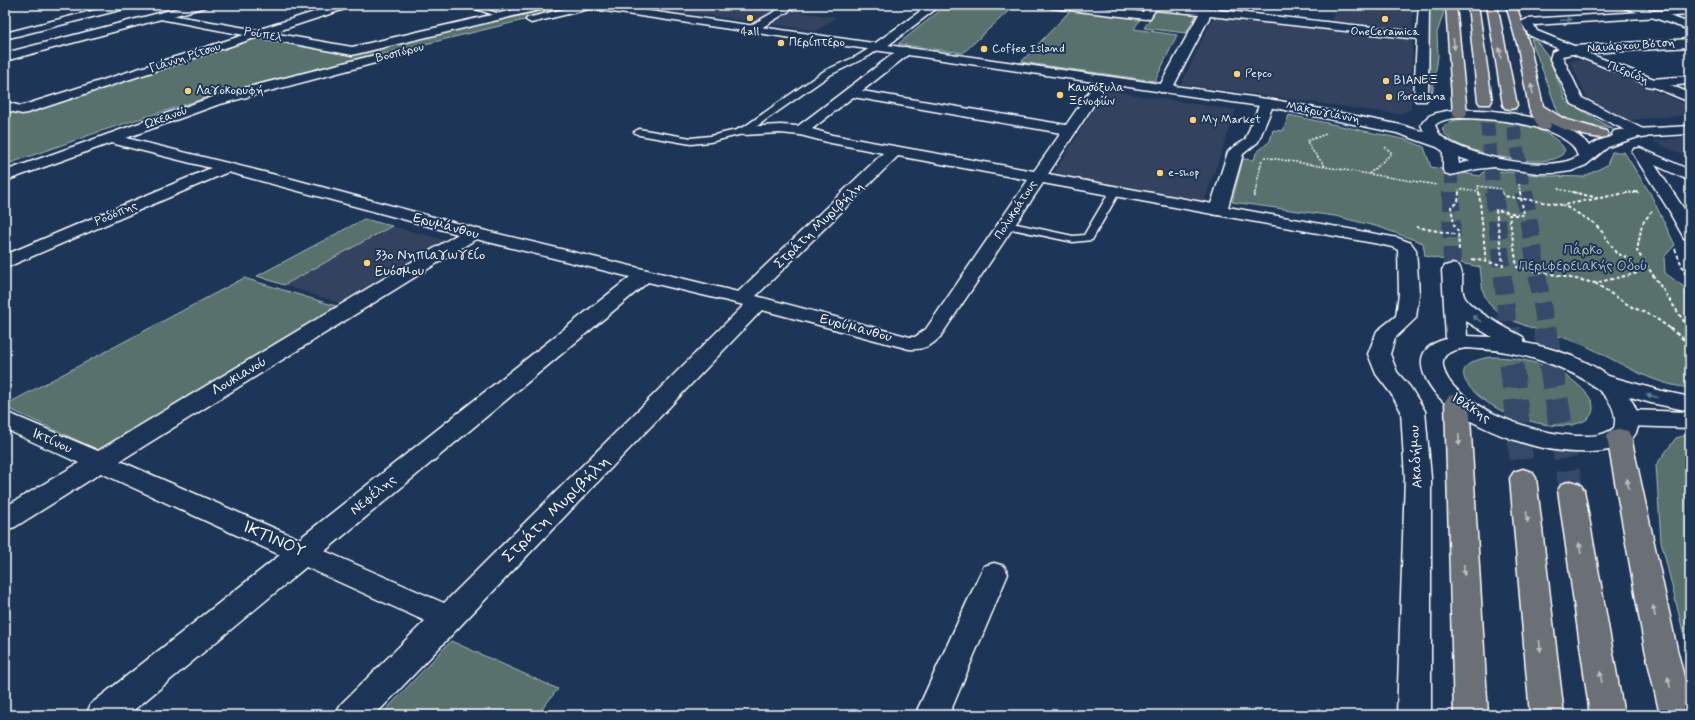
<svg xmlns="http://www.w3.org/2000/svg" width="1695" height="720" viewBox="0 0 1695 720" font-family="Mynerve,sans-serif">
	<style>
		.built { fill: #32425e }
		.green { fill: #58716d; stroke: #acb8b6 }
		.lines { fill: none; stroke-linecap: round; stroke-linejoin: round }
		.secondary-tunnel-far1 { stroke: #344968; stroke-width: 14; stroke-dasharray: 14 8; stroke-linecap: butt }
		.secondary-tunnel { stroke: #344968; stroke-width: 18; stroke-dasharray: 18 10; stroke-linecap: butt }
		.trunk-tunnel-far2 { stroke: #344968; stroke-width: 14; stroke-dasharray: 14 8; stroke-linecap: butt }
		.trunk-tunnel-far1 { stroke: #344968; stroke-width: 18; stroke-dasharray: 18 10; stroke-linecap: butt }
		.trunk-tunnel { stroke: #344968; stroke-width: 24; stroke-dasharray: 24 12; stroke-linecap: butt }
		.service-casing { stroke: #fff; stroke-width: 3 }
		.pedestrian-casing { stroke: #fff; stroke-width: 3 }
		.minor-casing { stroke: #fff; stroke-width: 3 }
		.tertiary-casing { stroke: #fff; stroke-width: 3 }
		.secondary-casing { stroke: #fff; stroke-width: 3 }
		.trunk-casing { stroke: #fff; stroke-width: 3 }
		.path-far2 { stroke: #fff; stroke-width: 1.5; stroke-dasharray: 2 1.5; stroke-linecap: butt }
		.path-far1 { stroke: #fff; stroke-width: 2; stroke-dasharray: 3.5 2.5; stroke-linecap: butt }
		.path { stroke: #fff; stroke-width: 2.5; stroke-dasharray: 4.5 3; stroke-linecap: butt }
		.service { fill: #1d3557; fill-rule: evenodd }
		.pedestrian { fill: #1d3557; fill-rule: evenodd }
		.minor { fill: #1d3557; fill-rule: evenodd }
		.tertiary { fill: #1d3557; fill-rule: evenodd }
		.secondary { fill: #1d3557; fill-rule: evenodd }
		.trunk { fill: #6a7074; fill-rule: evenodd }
		.oneway { fill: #6c7c92 }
		.oneway2 { fill: #bcbfc0 }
		.poi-dot { fill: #ffd166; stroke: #1d3557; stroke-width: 1.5 }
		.labels { text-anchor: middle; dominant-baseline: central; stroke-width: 4; stroke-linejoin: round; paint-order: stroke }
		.far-poi-label { font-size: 12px; fill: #fff; stroke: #1d3557; text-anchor: start }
		.far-street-label { font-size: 12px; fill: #fff; stroke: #1d3557 }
		.street-label { font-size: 14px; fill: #fff; stroke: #1d3557 }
		.park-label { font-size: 14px; fill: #b4bfbd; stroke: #1d3557 }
		.poi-label { font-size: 14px; fill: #fff; stroke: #1d3557; text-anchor: start }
		.near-street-label { font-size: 17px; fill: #fff; stroke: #1d3557 }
	</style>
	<rect width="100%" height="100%" fill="#1d3557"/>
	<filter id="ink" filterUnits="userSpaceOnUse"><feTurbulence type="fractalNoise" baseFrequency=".025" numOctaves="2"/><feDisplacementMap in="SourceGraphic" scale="8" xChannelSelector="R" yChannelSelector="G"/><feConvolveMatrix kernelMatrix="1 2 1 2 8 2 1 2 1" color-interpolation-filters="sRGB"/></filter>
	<g filter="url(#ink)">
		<path class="built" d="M636 5H747L836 17 817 31Z
			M1166 5H1249L1246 14 1331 24 1336 5H1413L1411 110 1396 114 1181 84 1216 11Z
			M1584 60 1690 106V115L1629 120 1588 100 1570 61Z
			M1105 90 1236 110 1204 202 1053 175Z
			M1690 137V158L1652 141Z
			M392 226 448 241 342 304 284 285Z"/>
		<path class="green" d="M947 5H1015L963 53 898 44Z
			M1019 5H1149L1134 29 1177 35 1155 81 1021 62 1070 11Z
			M1429 5H1444L1443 15 1437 33 1438 56 1432 96 1428 57Z
			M1158 7 1198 11 1186 33 1144 28Z
			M549 9 561 11 212 96 104 130 5 165V110L21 114 258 38 350 55Z
			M1531 39H1535L1548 56 1566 101 1613 129 1574 123 1559 115Z
			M1289 115 1407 140 1424 147 1431 167 1480 176 1486 170 1549 176 1583 177 1607 165 1612 152H1624L1650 193 1675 245 1664 257 1665 273 1684 287 1690 312V388C1650 384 1620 362 1584 345 1556 333 1515 328 1492 307 1481 297 1482 281 1480 267L1425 256 1423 243 1379 227 1335 216 1232 202 1243 159 1254 160 1256 153 1270 141 1273 130 1283 131Z
			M1467 118C1494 119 1550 123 1565 150 1564 151 1563 153 1562 155 1545 170 1472 153 1454 142 1449 138 1445 135 1442 129 1448 120 1457 120 1467 118Z
			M364 219 392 226 284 285 257 276Z
			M244 278 339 307 101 451 5 407V405Z
			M1491 357C1524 357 1565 367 1587 394 1591 399 1595 406 1592 413 1589 421 1579 423 1572 425 1550 428 1525 421 1504 412 1478 400 1435 365 1491 357Z
			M1690 434V660L1661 541 1656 465 1676 438Z
			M451 641 558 689 537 715H381Z"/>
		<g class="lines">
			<path class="secondary-tunnel-far1" d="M1451 170V193"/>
			<path class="secondary-tunnel" d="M1451 192 1452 270"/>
			<path class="trunk-tunnel-far2" d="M1485 101 1494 193
				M1510 105 1524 193"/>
			<path class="trunk-tunnel-far1" d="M1494 192 1508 329
				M1524 192 1546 329"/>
			<path class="trunk-tunnel" d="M1508 328 1523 478
				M1545 328 1571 490"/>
			<g class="service-casing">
				<path id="service" d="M464 5H474L505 16 500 17Z
					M875 45H881L882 47 869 56 830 75 747 133 710 142 691 144 639 135 634 132 639 129 691 138 710 136 741 129 824 71 857 56Z
					M1115 188 1120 191 1092 240 1073 242 1007 228 1001 225 1007 222 1073 236 1084 235 1110 191Z"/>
			</g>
			<g class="pedestrian-casing">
				<path id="pedestrian" d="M1572 47 1690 93V102L1568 52 1566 50 1568 48Z
					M1640 148 1690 170V181L1655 165 1688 215 1686 219 1680 220 1674 219 1672 215 1632 152 1634 149Z"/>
			</g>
			<g class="minor-casing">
				<path id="minor" d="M115 5H133L132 7 5 39V33Z
					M336 5H352L351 7 272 33 352 47 534 5H552L547 8 352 55 258 37 27 113 22 114 5 110V102L21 106 244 35 160 19 155 16 156 14 160 13 257 30Z
					M580 5 594 6 593 8 531 23 526 20 527 18Z
					M786 5H799L756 31H748L746 29 748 27Z
					M929 5H941L882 50H874L872 47 874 44Z
					M1047 5H1079L1143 12 1147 5H1172L1417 32 1419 5H1429L1428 98 1426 101H1416L1414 98 1417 39 1210 16 1172 89 1170 92H1160L1158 89 1199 14 1155 10 1150 18 1146 19 1052 8Z
					M1690 9V15L1534 25 1537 31 1574 46 1690 39V47L1572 54 1562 56 1582 98 1647 131 1649 134 1647 137 1642 138 1572 104 1550 59 1552 52 1559 49 1529 35 1521 22 1527 19Z
					M905 47 909 48 911 51 909 54 862 91 1066 125 1099 77H1109L1110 80 1048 174 1218 205 1224 206 1227 210 1224 214 1218 215 1043 183 940 337C932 346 922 350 909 349L762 310 375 715H336L341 704 425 621 306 567 128 715H86L91 704 280 555 101 473 15 527 5 530V507L79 463 5 429V412L13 415 98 451 458 234 228 172 5 268V255L211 168 111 143 5 181V171L221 94 375 55 379 56 381 59 379 62 217 105 126 138 292 179 478 229 738 292 883 153 831 143 800 135 780 133 744 135 739 134 737 131 739 128 744 127 780 125 798 126 901 48ZM853 97 1061 133 1034 171 832 135 812 129ZM898 156 1028 180 926 329 915 337H910L756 296ZM476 239 630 277 299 539 120 461ZM648 282 744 305 444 603 325 551Z
					M1690 76V84L1652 87 1647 86 1645 83 1647 80 1652 79Z
					M994 563 1004 566 1008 574 949 715H915L980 574 984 566Z"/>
			</g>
			<g class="tertiary-casing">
				<path id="tertiary" d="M190 5H207L206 7 5 61V53Z
					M1621 5H1636L1690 23V30L1622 7Z
					M1267 99 1272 100 1274 103 1258 142 1243 154 1228 207 1398 238 1411 243 1416 250 1419 294 1416 318 1395 338 1390 354 1397 372 1410 387 1425 411 1431 478V715H1397L1405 478 1401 411 1392 395 1376 374 1368 354 1377 331 1396 316 1399 294 1398 250 1392 247 1379 244 1212 214 1209 210 1228 152 1231 149 1245 140 1260 103 1262 100Z
					M1690 209V239L1684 238 1671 215 1674 211Z
					M1601 374 1662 391 1690 397V411L1651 403 1593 386 1590 381 1593 376Z
					M1627 410 1690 412V428L1627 426 1619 423 1615 418 1619 413Z"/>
			</g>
			<g class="secondary-casing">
				<path id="secondary" d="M580 5H607L1280 101 1401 125 1424 132 1421 125C1423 122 1426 118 1429 116 1460 100 1570 116 1589 146L1598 141 1613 136 1612 134 1614 131 1619 130 1690 126V134L1638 137 1608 147 1586 165 1571 171 1557 173H1538L1494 167 1477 169 1451 175 1445 173 1443 170V151L1437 147 1397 133 1280 109 585 8ZM1465 118C1497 119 1547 123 1572 145 1575 148 1576 152 1578 156 1553 175 1464 156 1441 136 1438 133 1437 129 1435 125 1443 118 1455 118 1465 118ZM1458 157 1470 161 1459 164Z
					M1452 264 1459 266C1465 275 1460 287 1464 296 1469 309 1510 330 1523 337L1525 343C1552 348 1581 357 1604 373 1647 402 1657 449 1592 452 1557 454 1520 444 1489 430 1474 423 1459 415 1447 405 1425 385 1404 350 1446 339L1442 270 1445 266ZM1466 321 1492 337 1467 336ZM1466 348C1479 349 1493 349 1506 352 1538 357 1626 384 1614 428 1603 437 1589 436 1576 436 1549 434 1523 427 1499 416 1479 407 1447 390 1443 366 1441 352 1455 350 1466 348Z"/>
			</g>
			<g class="trunk-casing">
				<path id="trunk" d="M1446 5H1456L1467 114 1465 117 1460 118 1455 117 1453 114Z
					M1468 5H1478L1492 101 1490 104H1480L1478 101Z
					M1487 5H1497L1517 105 1515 108 1510 109 1505 108 1503 105Z
					M1506 5H1516L1530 47 1543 106 1564 119 1606 131 1608 134 1606 137C1593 140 1562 129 1550 123L1551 126 1549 129 1544 130 1539 129 1529 108 1518 47Z
					M1457 394 1465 396 1469 401 1488 715H1454L1445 401 1449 396Z
					M1619 429 1628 431 1631 437 1677 649 1690 701V715H1660L1645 649 1607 437 1610 431Z
					M1523 469 1532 472 1536 478 1564 715H1530L1510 478 1514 472Z
					M1571 481 1580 484 1584 490 1624 715H1590L1558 490 1562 484Z"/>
			</g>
			<path class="path-far2" d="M1264 157 1437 185
				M1325 166 1311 149 1307 141 1326 134
				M1369 174 1392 153 1385 147
				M1519 184 1520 193
				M1461 189 1478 191
				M1558 189 1577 193
				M1255 193 1262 159
				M1459 193V189
				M1479 193 1478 186 1501 189 1503 193
				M1626 193H1640"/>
			<path class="path-far1" d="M1459 192 1458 203 1451 207 1454 225 1458 231 1459 250
				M1479 192 1486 262
				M1502 192 1504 196 1563 205 1631 192
				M1520 192 1524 215H1509L1517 267 1595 283 1638 273 1630 259 1616 253 1604 234 1594 223 1563 205
				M1572 192 1598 198
				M1634 192 1640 193
				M1254 197 1255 192
				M1652 211 1642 224 1637 251 1689 329
				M1416 227 1459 235
				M1675 249 1690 285
				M1472 259 1503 265 1496 210 1518 214
				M1595 283 1630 306 1654 317 1671 329"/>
			<path class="path" d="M1669 328 1690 344
				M1688 328 1690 331"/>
			<use href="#service" class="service"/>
			<use href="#pedestrian" class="pedestrian"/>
			<use href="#minor" class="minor"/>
			<use href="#tertiary" class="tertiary"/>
			<use href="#secondary" class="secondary"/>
			<use href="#trunk" class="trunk"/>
		</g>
		<defs><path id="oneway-solid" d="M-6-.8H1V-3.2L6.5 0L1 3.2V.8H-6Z"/></defs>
		<g class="oneway">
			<use href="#oneway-solid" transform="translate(1566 20) rotate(-4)"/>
			<use href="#oneway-solid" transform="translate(1477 319) rotate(-146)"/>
			<use href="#oneway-solid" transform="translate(1652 396) rotate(-165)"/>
		</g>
		<g class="oneway2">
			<use href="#oneway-solid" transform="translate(1454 44) rotate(83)"/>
			<use href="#oneway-solid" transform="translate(1500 53) rotate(-100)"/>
			<use href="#oneway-solid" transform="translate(1532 89) rotate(-101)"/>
			<use href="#oneway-solid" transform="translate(1459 440) rotate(88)"/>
			<use href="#oneway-solid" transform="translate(1628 484) rotate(-101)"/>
			<use href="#oneway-solid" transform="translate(1527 517) rotate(84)"/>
			<use href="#oneway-solid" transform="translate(1580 548) rotate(-99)"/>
			<use href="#oneway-solid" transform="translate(1464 570) rotate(88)"/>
			<use href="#oneway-solid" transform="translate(1654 611) rotate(-101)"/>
			<use href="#oneway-solid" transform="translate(1540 646) rotate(84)"/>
			<use href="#oneway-solid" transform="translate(1601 677) rotate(-99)"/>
			<use href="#oneway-solid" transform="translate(1669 682) rotate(-103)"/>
		</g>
	</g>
	<g class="poi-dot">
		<circle cx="750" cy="18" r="4"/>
		<circle cx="1385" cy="19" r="4"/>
		<circle cx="781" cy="43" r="4"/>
		<circle cx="984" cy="49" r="4"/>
		<circle cx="1237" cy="74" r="4"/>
		<circle cx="1386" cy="81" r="4"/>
		<circle cx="188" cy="91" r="4"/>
		<circle cx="1060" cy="95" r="4"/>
		<circle cx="1389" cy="97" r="4"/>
		<circle cx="1193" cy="120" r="4"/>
		<circle cx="1160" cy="173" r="4"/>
		<circle cx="367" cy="263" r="4"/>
	</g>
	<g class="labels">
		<g class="far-poi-label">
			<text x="750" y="32" text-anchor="middle">4all</text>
			<text x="1385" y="32" text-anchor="middle">OneCeramica</text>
			<text x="789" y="43">Περίπτερο</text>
			<text x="992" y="49">Coffee Island</text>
			<text x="1245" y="74">Pepco</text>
			<text x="1394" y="81">ΒΙΑΝΕΞ</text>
			<text x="1068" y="88">Καυσόξυλα<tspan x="1068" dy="14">Ξενοφών</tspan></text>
			<text x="196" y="91">Λαγοκορυφή</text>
			<text x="1397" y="97">Porcelana</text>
			<text x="1201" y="120">Μy Μarket</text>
			<text x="1168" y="173">e-shop</text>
		</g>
		<g class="far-street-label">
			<text transform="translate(263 35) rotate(10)">Ρούπελ</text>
			<text transform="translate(1631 46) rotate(-4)">Ναυάρχου Βότση</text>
			<text transform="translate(400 53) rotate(-14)">Βοσπόρου</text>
			<text transform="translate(185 58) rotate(-18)">Γιάννη Ρίτσου</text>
			<text transform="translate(1628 73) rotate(22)">Πιερίδη</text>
			<text transform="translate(1323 113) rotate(11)">Μακρυγιάννη</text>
			<text transform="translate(166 118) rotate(-20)">Ωκεανού</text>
			<text transform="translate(1016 210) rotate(-57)">Πολυκράτους</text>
			<text transform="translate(116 214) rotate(-23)">Ροδόπης</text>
		</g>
		<g class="street-label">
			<text transform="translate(819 225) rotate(-44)">Στράτη Μυριβήλη</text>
			<text transform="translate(446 226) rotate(15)">Ερυμάνθου</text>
			<text transform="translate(856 328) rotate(15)">Ευρύμανθου</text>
			<text transform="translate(239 376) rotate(-31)">Λουκιανού</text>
			<text transform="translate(1471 408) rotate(33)">Ιθάκης</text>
			<text transform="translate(52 441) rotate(24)">Ικτίνου</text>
			<text transform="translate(1416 457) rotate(-93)">Ακαδήμου</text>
			<text transform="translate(373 495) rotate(-39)">Νεφέλης</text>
		</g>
		<g class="park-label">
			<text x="1583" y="250">Πάρκο<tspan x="1583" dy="16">Περιφερειακής Οδού</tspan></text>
		</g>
		<g class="poi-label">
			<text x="375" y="255">33ο Νηπιαγωγείο<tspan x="375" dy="16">Ευόσμου</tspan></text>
		</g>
		<g class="near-street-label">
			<text transform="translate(556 509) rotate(-45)">Στράτη Μυριβήλη</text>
			<text transform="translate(274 539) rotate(24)">ΙΚΤΙΝΟΥ</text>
		</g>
	</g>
	<rect width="1695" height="720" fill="none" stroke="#1d3557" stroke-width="20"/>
	<rect x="10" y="10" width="1675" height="700" fill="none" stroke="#fff" stroke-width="1.5" filter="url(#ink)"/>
</svg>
